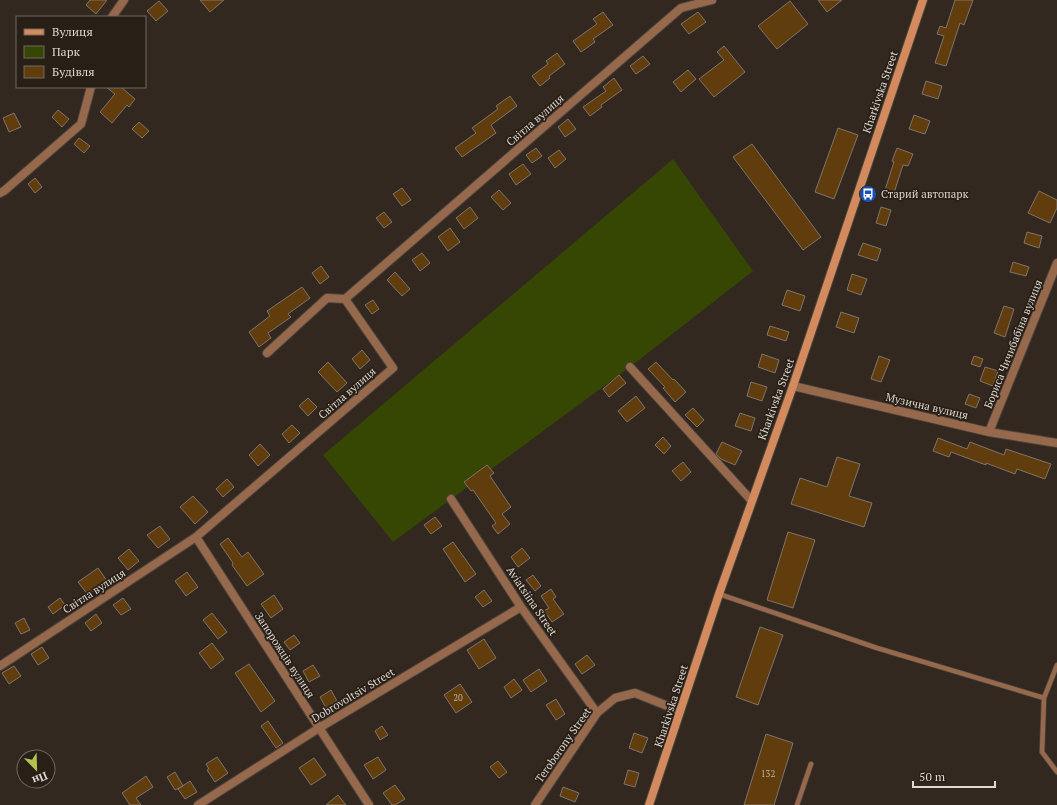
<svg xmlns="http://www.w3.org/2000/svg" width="1057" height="805" viewBox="0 0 1057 805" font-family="'PT Serif',serif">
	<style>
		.green { fill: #364704 }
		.building { fill: #613d0e; stroke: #7e7469 }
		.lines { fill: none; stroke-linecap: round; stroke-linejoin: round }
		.lane-casing { stroke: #4e443c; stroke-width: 6 }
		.street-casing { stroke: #4e443c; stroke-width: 10 }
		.secondary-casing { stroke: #4e443c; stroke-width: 10 }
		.lane { stroke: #96694d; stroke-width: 4.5 }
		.street { stroke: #96694d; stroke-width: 8 }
		.secondary { stroke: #d38b5e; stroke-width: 8 }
		.labels { text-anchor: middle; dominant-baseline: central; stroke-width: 3.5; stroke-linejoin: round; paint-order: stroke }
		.number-label { font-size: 9px; fill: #c0b1a2 }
		.street-label { font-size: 11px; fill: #dfd8d3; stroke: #281f16 }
		.poi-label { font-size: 11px; fill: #dfd8d3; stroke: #281f16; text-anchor: start }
	</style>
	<rect width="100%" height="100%" fill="#32281f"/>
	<path class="green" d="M673 159 753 271 630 367 393 542 323 455Z"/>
	<path class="building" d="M90 0H107L96 14 86 5Z
		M200 0H224L210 12Z
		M818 0H842L827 12Z
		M955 0H973L964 25 960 23 946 66 935 63 944 36 937 34 940 26 946 28Z
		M159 1 168 11 156 21 147 11Z
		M790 1 808 24 777 49 758 26Z
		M603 12 613 25 593 39 595 42 581 52 573 41 597 24 593 19Z
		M698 12 706 22 689 34 681 24Z
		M724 46 745 72 714 97 699 79 724 60 717 52Z
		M557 53 565 64 549 76 550 78 540 86 532 76 548 64 546 61Z
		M643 56 650 64 636 74 630 66Z
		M688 70 696 79 681 92 673 82Z
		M614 78 622 90 601 105 602 107 590 116 583 107 606 91 603 87Z
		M926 81 942 86 938 99 922 94Z
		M106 87H121L135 99 129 107 127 105 112 123 100 112 115 94Z
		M510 96 517 106 491 125 496 133 462 157 455 148 476 133 472 128 498 109 496 106Z
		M58 110 69 119 62 127 52 117Z
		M14 113 21 127 9 132 3 118Z
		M914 115 930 121 925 134 909 129Z
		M568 119 576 129 565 137 558 127Z
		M139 122 149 131 142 138 132 129Z
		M838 128 858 135 834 199 815 192Z
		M79 138 90 146 84 153 74 144Z
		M752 144 821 237 803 250 733 157Z
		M536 148 542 156 532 163 526 155Z
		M897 148 913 154 908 166 903 165 893 196 884 193 894 162 892 161Z
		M559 150 566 159 555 168 548 158Z
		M523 164 531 174 516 185 509 174Z
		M35 178 42 187 35 193 28 184Z
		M402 188 411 200 402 206 393 194Z
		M499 190 511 203 503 210 491 197Z
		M1039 191 1057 200V208L1050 223 1028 213Z
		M470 207 478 218 464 229 456 218Z
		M881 207 891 210 886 226 876 223Z
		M384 212 392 222 384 228 376 218Z
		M450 228 460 242 448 251 438 237Z
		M1027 232 1042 236 1039 248 1024 243Z
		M863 243 881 249 877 261 858 255Z
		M422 253 430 263 420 271 412 260Z
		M1013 262 1029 267 1026 276 1010 272Z
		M321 266 329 277 320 284 312 273Z
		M395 272 410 289 402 296 387 280Z
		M852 274 867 279 861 295 847 290Z
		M302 287 310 298 288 314 291 317 268 333 271 338 259 347 249 332 270 316 267 311Z
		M787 290 805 296 800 311 782 305Z
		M373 300 379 309 372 314 365 305Z
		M1004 306 1014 309 1005 337 994 333Z
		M841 312 859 318 854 333 836 327Z
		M770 326 789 332 786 341 767 335Z
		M362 350 370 360 360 369 352 359Z
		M762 354 779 360 775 373 758 367Z
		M879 356 890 360 881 382 871 379Z
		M974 356 983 359 980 367 971 364Z
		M328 362 347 383 337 392 318 372Z
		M656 362 673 380 674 379 686 392 675 402 663 388 665 387 648 369Z
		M985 367 998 371 993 386 980 381Z
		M619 375 626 383 609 397 603 389Z
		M751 382 767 387 762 401 747 396Z
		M969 394 980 398 976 408 965 404Z
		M636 396 645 408 627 422 618 411Z
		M308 398 317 407 308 416 299 406Z
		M693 408 704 420 697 427 685 415Z
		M740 413 755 418 751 431 735 426Z
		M292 425 300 433 289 443 282 434Z
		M663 437 671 446 664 454 655 445Z
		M938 438 967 449 970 442 1004 455 1006 449 1051 464 1045 479 1017 469 1015 474 986 463V465L951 452 949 457 933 451Z
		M722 442 742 451 735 465 721 459 716 454Z
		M260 444 270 455 258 466 249 455Z
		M837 457 860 464 849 496 872 503 864 527 791 504 800 478 827 487Z
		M683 462 691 472 681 481 672 471Z
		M487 465 494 473 490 476 511 507 502 514 510 524 498 534 492 526 496 523 473 490 471 491 464 482Z
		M227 479 234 487 223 497 216 489Z
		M193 496 208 512 195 524 180 507Z
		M435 517 442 526 431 534 424 525Z
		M160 526 170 539 158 548 147 535Z
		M788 532 815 540 793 608 767 600Z
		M228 538 242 557 248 552 264 574 247 586 232 565 233 563 220 544Z
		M453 542 476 574 465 582 443 549Z
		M522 548 530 558 518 567 511 557Z
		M129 549 139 561 128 570 118 558Z
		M98 568 107 581 88 595 78 582Z
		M187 572 198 587 186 596 175 581Z
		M533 575 541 586 535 591 526 580Z
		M551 589 556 597 553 599 564 614 552 622 544 611 549 608 541 596Z
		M484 590 492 601 483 607 475 597Z
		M274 595 283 609 271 618 261 604Z
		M60 598 65 605 53 614 48 607Z
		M123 598 131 609 121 615 113 605Z
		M212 613 227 632 218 639 203 620Z
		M96 614 102 623 91 631 85 623Z
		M24 618 30 630 21 634 15 623Z
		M760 627 783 635 758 705 736 697Z
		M294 635 300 643 290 650 284 642Z
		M484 639 496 658 479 669 467 650Z
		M212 643 224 659 211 669 199 653Z
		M42 647 49 658 38 665 31 654Z
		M587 655 595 665 582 674 575 664Z
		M249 664 275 701 261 712 235 673Z
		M313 665 320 676 309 682 303 671Z
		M14 666 21 676 9 684 2 673Z
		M539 669 547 681 531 692 523 680Z
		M514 679 522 690 511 698 504 687Z
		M460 684 472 702 456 713 444 695Z
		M331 690 337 701 326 708 320 697Z
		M556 699 565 714 556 720 546 705Z
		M268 721 283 743 276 748 261 726Z
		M382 726 388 735 380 740 375 731Z
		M634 733 648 738 642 753 629 748Z
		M766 734 793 743 774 805H744Z
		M217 757 228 773 215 782 207 770 209 769 206 764Z
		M378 757 386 770 373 779 364 765Z
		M314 758 326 775 311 785 299 768Z
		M498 761 507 772 499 778 490 767Z
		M628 770 639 773 635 787 624 784Z
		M175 772 183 786 175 790 167 777Z
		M146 776 153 787 136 798 141 805H130L122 793Z
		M190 781 197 792 185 799 178 789Z
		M395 785 405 799 395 805H392L383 793Z
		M563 787 579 793 575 802 560 796Z
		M338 795 346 805H326Z"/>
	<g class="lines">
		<g class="lane-casing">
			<path id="lane" d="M719 594 877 648 1044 698 1057 665
				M1044 698 1042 752 1057 772
				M797 805 811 764"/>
		</g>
		<g class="street-casing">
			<path id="street" d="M112 17 124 0
				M0 193 4 191 81 124 91 87
				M267 353 327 298 345 299
				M630 367 751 500
				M793 386 989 432 1057 443
				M989 432 1057 263
				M451 499 521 607 597 713
				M196 537 369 805
				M0 666 196 537 393 368 345 299 681 8 712 0
				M198 805 319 728 521 607
				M535 805 597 713 615 698 635 693 680 711"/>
		</g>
		<g class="secondary-casing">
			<path id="secondary" d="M649 805 719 594 793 386 923 0"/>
		</g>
		<use href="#lane" class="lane"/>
		<use href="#street" class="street"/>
		<use href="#secondary" class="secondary"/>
	</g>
	<defs>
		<g id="bus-disc" transform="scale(0.9)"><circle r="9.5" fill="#1a4fb4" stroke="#281f16"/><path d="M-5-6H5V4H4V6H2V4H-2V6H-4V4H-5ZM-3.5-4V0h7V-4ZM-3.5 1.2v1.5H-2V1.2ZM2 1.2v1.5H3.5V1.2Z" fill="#fff"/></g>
	</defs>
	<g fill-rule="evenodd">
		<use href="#bus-disc" x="868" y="194"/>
	</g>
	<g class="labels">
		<g class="number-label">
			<text x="458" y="698">20</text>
			<text x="768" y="774">132</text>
		</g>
		<g class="street-label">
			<text transform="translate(880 92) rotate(-71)">Kharkivska Street</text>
			<text transform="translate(535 120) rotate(-41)">Світла вулиця</text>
			<text transform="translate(1013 344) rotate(-68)">Бориса Чичибабіна вулиця</text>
			<text transform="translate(347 393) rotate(-41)">Світла вулиця</text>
			<text transform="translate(776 399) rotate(-70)">Kharkivska Street</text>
			<text transform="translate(927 406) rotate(13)">Музична вулиця</text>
			<text transform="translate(94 591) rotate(-33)">Світла вулиця</text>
			<text transform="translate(532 601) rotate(56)">Aviatsiina Street</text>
			<text transform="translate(285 655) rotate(57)">Запорожців вулиця</text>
			<text transform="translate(353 695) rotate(-31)">Dobrovoltsiv Street</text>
			<text transform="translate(671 706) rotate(-72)">Kharkivska Street</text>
			<text transform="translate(563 745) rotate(-55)">Teroborony Street</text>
		</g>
		<g class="poi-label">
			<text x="881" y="194">Старий автопарк</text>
		</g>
	</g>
	<rect x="16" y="16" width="130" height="72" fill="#281f16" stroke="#716962"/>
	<rect x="24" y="29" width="20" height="6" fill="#d38b5e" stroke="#716962"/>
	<text x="52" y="36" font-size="12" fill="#dfd8d3">Вулиця</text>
	<rect x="24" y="46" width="20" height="12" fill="#364704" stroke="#716962"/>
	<text x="52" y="56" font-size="12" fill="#dfd8d3">Парк</text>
	<rect x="24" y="66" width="20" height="12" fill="#613d0e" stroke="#716962"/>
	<text x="52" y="76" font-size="12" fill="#dfd8d3">Будівля</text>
	<g transform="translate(36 769) rotate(157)"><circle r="19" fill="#281f16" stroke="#716962"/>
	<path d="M0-3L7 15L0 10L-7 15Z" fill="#b2c34c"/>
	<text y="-6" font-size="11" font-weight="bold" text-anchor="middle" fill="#dfd8d3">Пн</text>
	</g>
	<path d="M913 781v6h82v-6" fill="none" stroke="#dfd8d3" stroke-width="2"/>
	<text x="919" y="781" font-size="12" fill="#dfd8d3" stroke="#281f16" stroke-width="3" paint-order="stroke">50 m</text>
</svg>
